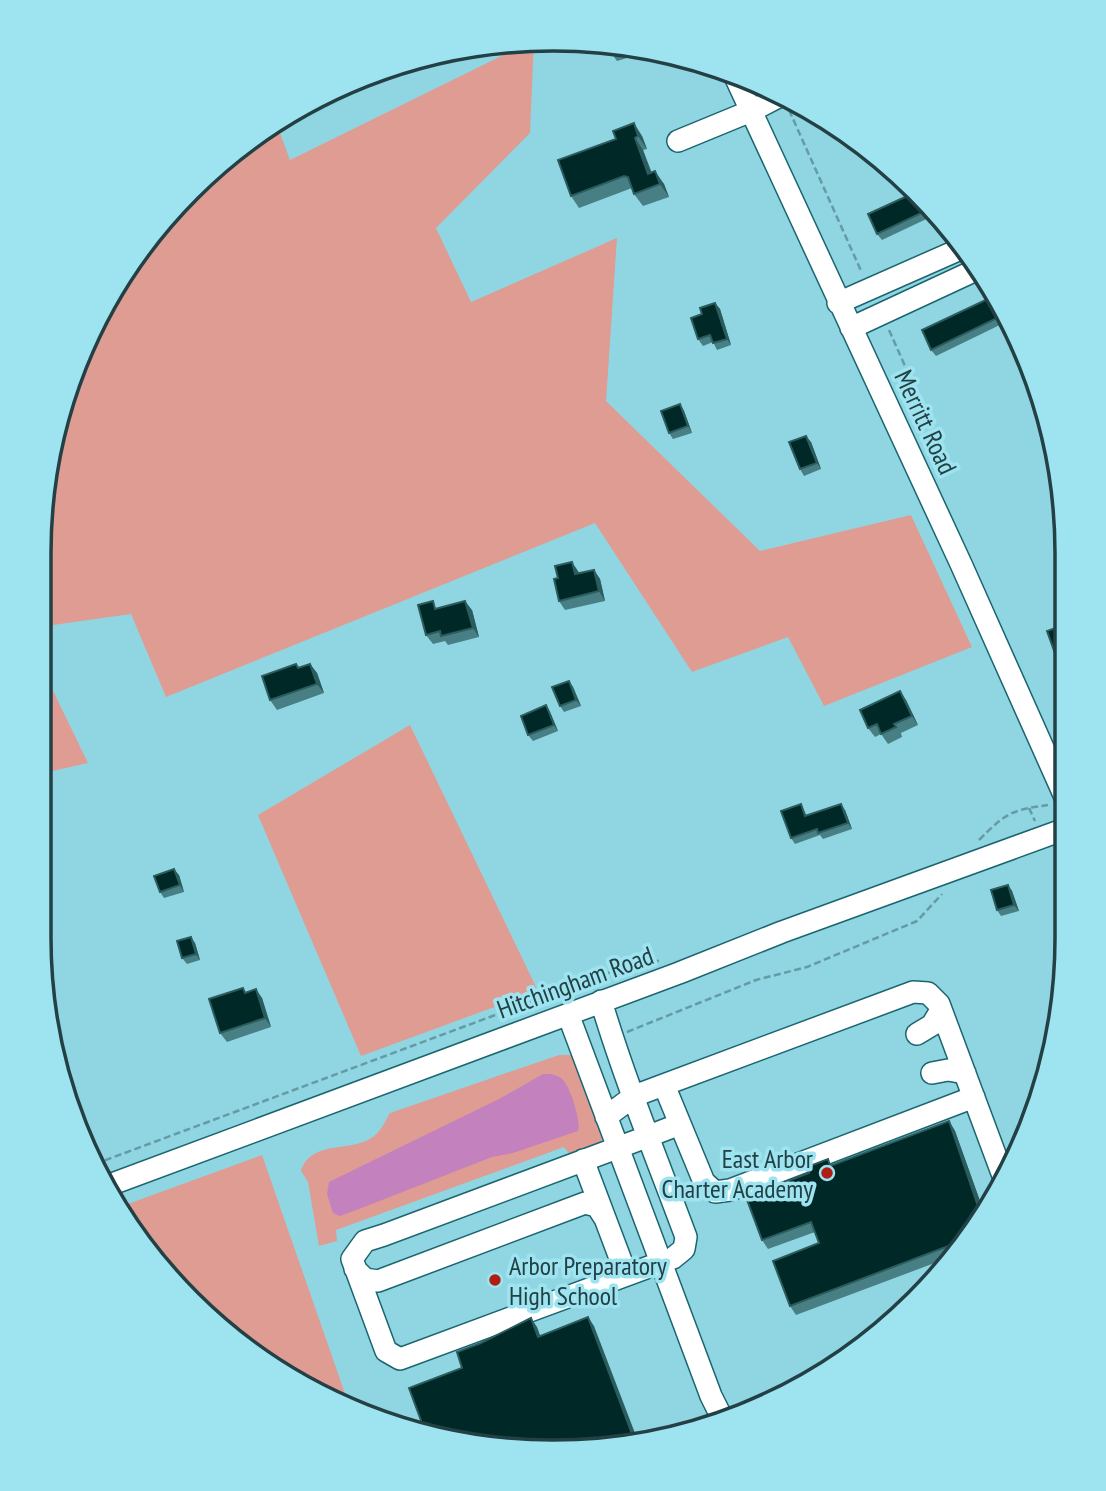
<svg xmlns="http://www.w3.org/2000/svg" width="1106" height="1491" viewBox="0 0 1106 1491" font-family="'PT Sans Narrow',sans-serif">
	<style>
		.green { fill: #df9c92 }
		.water { fill: #c382be }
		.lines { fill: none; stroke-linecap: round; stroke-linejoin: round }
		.minor-casing { stroke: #1b6570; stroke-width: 24 }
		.path { stroke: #659ba4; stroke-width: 2.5; stroke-dasharray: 7 3.5; stroke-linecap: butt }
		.minor { stroke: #fff; stroke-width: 21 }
		.wall { fill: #487f84 }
		.shaded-wall { fill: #2b5c5e }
		.building { fill: #002826; stroke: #2b5c5e; stroke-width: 2 }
		.poi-dot { fill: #ae1e15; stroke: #9de4f0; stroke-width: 2.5 }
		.labels { text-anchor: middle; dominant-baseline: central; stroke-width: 7; stroke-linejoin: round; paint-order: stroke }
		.street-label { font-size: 26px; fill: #234045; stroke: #9de4f0 }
		.poi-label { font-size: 26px; fill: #234045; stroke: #9de4f0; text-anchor: end }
		.rim { fill: none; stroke: #234045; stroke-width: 3.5 }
	</style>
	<rect width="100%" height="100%" fill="#90d6e2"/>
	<path class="green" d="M534 40 530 133 436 228 471 302 617 238 606 401 760 551 911 515 972 647 824 706 788 637 692 672 595 523 166 697 131 614 39 627 40 520 56 420 125 267 240 145 276 122 290 160Z
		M39 662 88 763 39 774Z
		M410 725 538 991 361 1056 258 815Z
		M559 1055H574L602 1134C603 1151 585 1152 571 1156L564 1147 336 1230 337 1241 319 1246 308 1182 301 1171C312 1138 352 1154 374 1136 381 1131 386 1120 390 1113Z
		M262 1155 350 1408 325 1399 189 1302 117 1208Z"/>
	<path class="water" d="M543 1074C551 1074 558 1074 564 1081 571 1090 581 1121 578 1131L513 1153 492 1157 359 1209 340 1216 333 1213 327 1194 329 1182 499 1099Z"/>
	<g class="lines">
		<g class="minor-casing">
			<path id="minor" d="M733 72 961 564 1065 797
				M678 141 751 111 782 95
				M838 303 965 247
				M851 328 978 269
				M601 1001C625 1081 657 1159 686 1237L684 1249 673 1258 400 1359 386 1351 352 1259 365 1241 384 1235 649 1136 680 1124
				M568 1014 711 1396 724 1422
				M917 1034 932 1025 941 1010
				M932 1073 948 1070 965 1073
				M664 1085 704 1182 715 1192 730 1190 974 1097
				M606 1117 634 1096 913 992 928 993 939 1004 1005 1181
				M583 1160 626 1274
				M104 1187 679 973 782 932 1065 829
				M355 1269 365 1279 378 1281 585 1203 597 1206 604 1217"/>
		</g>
		<path class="path" d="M789 110 862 273
			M889 330 917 393 913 418
			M1029 808 1035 821
			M979 840C1006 813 1011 810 1048 805
			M627 1032 756 980 807 967 917 921 942 894
			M95 1164 643 960 659 961"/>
		<use href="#minor" class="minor"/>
	</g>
	<path class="wall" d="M621 43 627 44 630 57 617 61 612 54Z
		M648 49 670 55 654 60Z
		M837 127 861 144 848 149 843 142Z
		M642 136 647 149 643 150 652 173 664 184 669 197 643 206 634 194 632 188 579 208 571 196 558 160Z
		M916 192 937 214 882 240 877 234Z
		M994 296 1012 327 1011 328 1006 322 936 356 931 350Z
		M715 303 720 309 731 345 717 350 713 342 703 346 698 339 702 314Z
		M680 404 684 411 692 433 673 439 669 433Z
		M811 442 821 469 804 476 800 469Z
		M594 570 600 579 605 601 565 610 559 601 578 571 579 573Z
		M437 608 472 610 479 637 448 645 445 641 433 644 426 635Z
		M1064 625V660L1061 662 1056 656Z
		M310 664 317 673 324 693 277 710 270 700 299 668Z
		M569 681 573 687 581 706 564 712 560 706Z
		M906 700 918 725 901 733 902 737 888 744 881 734 875 737 868 728Z
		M546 705 550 712 558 731 533 741 528 735Z
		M801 804 807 816 845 810 852 829 823 839 820 835 795 844 791 838Z
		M179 875 184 892 164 898 160 892Z
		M1008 885 1012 891 1019 911 1001 916 997 910Z
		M195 943 200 960 187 964 182 958Z
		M246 992 262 998 271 1027 227 1042 220 1033Z
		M949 1121 955 1131 985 1215 956 1255 796 1315 790 1306 819 1243 815 1232 768 1249 762 1240 809 1173 832 1165Z"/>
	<path class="shaded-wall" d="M624 44H627L630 57 626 50Z
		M634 123 642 136 647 149 638 136Z
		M635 138 643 150 656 186 648 174Z
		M655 171 664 184 669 197 660 184Z
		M715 303 720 309 731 345 727 339Z
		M680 404 684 411 692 433 688 426Z
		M806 436 811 442 821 469 817 463Z
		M572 562 578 571 581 583 575 574Z
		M594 570 600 579 605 601 599 591Z
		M465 601 472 610 479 637 473 628Z
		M310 664 317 673 324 693 317 684Z
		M569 681 573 687 581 706 576 700Z
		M900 691 906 700 918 725 912 716Z
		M546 705 550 712 558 731 554 725Z
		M841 804 845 810 852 829 848 823Z
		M174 869 179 875 184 892 180 885Z
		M1008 885 1012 891 1019 911 1014 905Z
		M191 937 195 943 200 960 196 954Z
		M256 989 262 998 271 1027 265 1018Z
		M949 1121 955 1131 985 1215 982 1218Z
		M588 1317 594 1326 638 1441 635 1442Z
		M531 1318 537 1327 544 1346 538 1337Z"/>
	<path class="building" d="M609 43 624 44 626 50 612 54Z
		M648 49 657 51 650 54Z
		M634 123 638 136 635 138 648 174 655 171 660 184 634 194 628 177 624 176 571 196 558 160 616 139 613 131Z
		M837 127 854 138 843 142Z
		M916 192 932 208 877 234 868 214Z
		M994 296 1008 321 1006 322 1003 315 931 350 922 330Z
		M715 303 727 339 713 343 710 335 698 339 691 318 702 314 700 308Z
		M680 404 688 426 669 433 661 411Z
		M806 436 817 463 800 469 789 442Z
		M572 562 575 574 594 570 599 591 559 601 554 579 558 578 555 566Z
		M433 601 435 609 465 601 473 628 441 636 440 631 426 635 418 605Z
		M1064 625V652L1056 656 1047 631Z
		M296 664 298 668 310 664 317 684 270 700 262 676Z
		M569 681 576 700 560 706 552 687Z
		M900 691 912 716 894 724 896 727 881 734 877 724 868 728 860 710Z
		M546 705 554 725 528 735 521 716Z
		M801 804 805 816 841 804 848 823 818 833 817 829 791 838 781 811Z
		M174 869 180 885 160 892 154 876Z
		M1008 885 1014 905 997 910 991 890Z
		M191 937 196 954 182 958 177 941Z
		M243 988 245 993 256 989 265 1018 220 1033 209 999Z
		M949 1121 982 1218 967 1239 790 1306 773 1261 819 1243 811 1222 762 1240 746 1197 809 1173 807 1167 828 1159 830 1166Z
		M588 1317 635 1442 587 1451 452 1443 426 1434 409 1388 462 1368 457 1352 481 1343 531 1318 538 1337Z"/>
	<g class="poi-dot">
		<circle cx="827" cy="1173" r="7"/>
		<circle cx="495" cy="1280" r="7"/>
	</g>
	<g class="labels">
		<g class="street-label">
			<text transform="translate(926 422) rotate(65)">Merritt Road</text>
			<text transform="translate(575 982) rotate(-20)">Hitchingham Road</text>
		</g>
		<g class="poi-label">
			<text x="813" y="1158">East Arbor<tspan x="813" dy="30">Charter Academy</tspan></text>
			<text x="509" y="1265" text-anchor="start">Arbor Preparatory<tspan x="509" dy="30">High School</tspan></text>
		</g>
	</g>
	<path d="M0 0H1106V1491H0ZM553 51H553A502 502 0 0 1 1055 553V938A502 502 0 0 1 553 1440H553A502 502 0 0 1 51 938V553A502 502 0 0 1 553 51Z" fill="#9de4f0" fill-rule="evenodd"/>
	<path class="rim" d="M553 51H553A502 502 0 0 1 1055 553V938A502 502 0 0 1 553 1440H553A502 502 0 0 1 51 938V553A502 502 0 0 1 553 51Z"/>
</svg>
